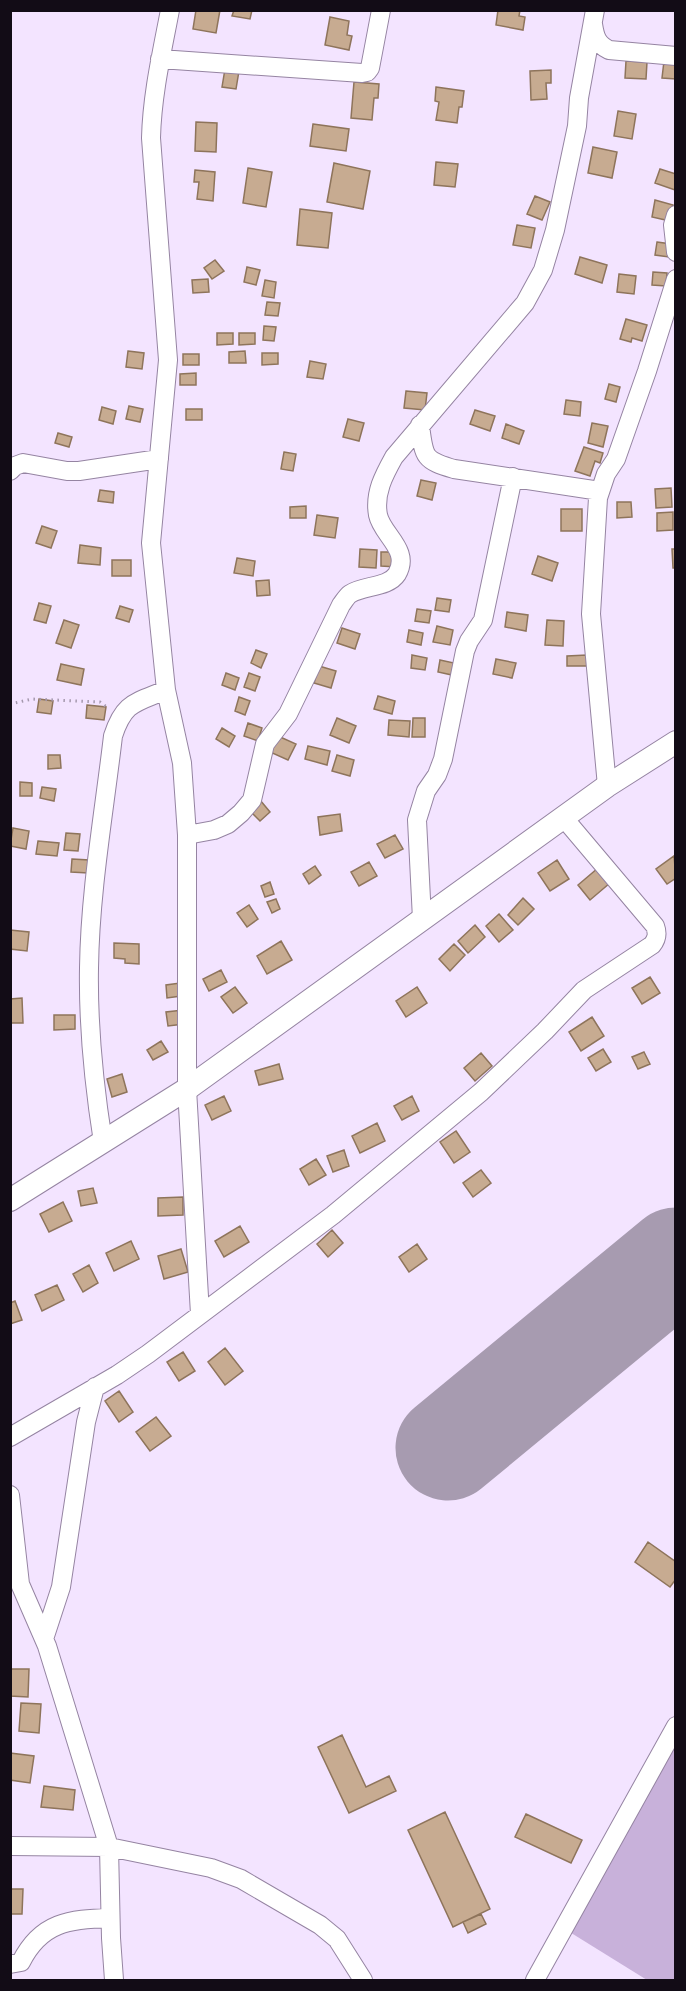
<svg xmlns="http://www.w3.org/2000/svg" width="686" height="1991" viewBox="0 0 686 1991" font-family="'Source Sans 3',sans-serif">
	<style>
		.green { fill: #c8b1da }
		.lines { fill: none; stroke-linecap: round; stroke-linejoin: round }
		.runway { stroke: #a79bb0; stroke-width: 105 }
		.building { fill: #c7ab91; stroke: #8e745b; stroke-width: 1.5 }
		.minor-casing { stroke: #9584a2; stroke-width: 20 }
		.tertiary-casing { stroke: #9584a2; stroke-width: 24 }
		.path { stroke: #a498ad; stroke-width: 3; stroke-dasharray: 1.5 4.5; stroke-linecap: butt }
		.minor { stroke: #fff; stroke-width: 18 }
		.tertiary { stroke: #fff; stroke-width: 22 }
	</style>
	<rect width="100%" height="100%" fill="#f3e4ff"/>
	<path class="green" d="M675 1732V1980H647L568 1931Z"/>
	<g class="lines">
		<path class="runway" d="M448 1448 676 1260"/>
	</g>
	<path class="building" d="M196 10H220L216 33 193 29Z
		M234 10H252L250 19 232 16Z
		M498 10H520L519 16 525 17 523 30 496 25Z
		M330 17 349 21 347 35 352 36 349 50 325 45Z
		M626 61 647 62 646 79 625 78Z
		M664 61 676 63V79L662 78Z
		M225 69 239 71 236 89 222 87Z
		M551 70V83H546L547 99 531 100 530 71Z
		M354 82 379 84 378 98H374L372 120 351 118Z
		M436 87 464 91 462 107H459L457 123 436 120 439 102 435 101Z
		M618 111 636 114 632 139 614 136Z
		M196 122 217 123 216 152 195 151Z
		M313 124 349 129 346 151 310 146Z
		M593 147 617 152 612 178 588 173Z
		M436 162 458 164 455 187 434 185Z
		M334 163 370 171 363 209 327 202Z
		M248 168 272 172 266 207 243 203Z
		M660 169 676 174 675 190 655 183Z
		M195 170 215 172 213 201 197 199 199 182H194Z
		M535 196 550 202 542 220 527 214Z
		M655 200 673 205 670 221 652 217Z
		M300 209 332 213 328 248 297 245Z
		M517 225 535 228 531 248 513 245Z
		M657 242 671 244 669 257 655 255Z
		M580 257 607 265 602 283 575 274Z
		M215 260 224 271 212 279 204 268Z
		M247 267 260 270 256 285 244 282Z
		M653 272 667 273 666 286 652 285Z
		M619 274 636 276 634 294 617 292Z
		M208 279 209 292 193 293 192 280Z
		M265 280 276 282 274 298 262 296Z
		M267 302 280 303 278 316 265 315Z
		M626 319 647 325 642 341 632 338 631 342 620 339Z
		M264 326 276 327 274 341 263 340Z
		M217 333H233V344L217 345Z
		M239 333H255V344L239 345Z
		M128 351 144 353 142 369 126 367Z
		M245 351 246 363H229V352Z
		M262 353H278V364L262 365Z
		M183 354H199V365H183Z
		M310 361 326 364 323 379 307 377Z
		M196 373V385H180V374Z
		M609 384 620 387 616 402 605 399Z
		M406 391 427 393 425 410 404 408Z
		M566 400 581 402 580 416 564 414Z
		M129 406 143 409 140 422 126 419Z
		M102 407 116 411 113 424 99 420Z
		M186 409H202V420H186Z
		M475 410 495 416 490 431 470 424Z
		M348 419 364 423 359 441 343 437Z
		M592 423 608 426 603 447 588 443Z
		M506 424 524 431 519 444 502 438Z
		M58 433 72 437 69 447 55 443Z
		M584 447 603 453 600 463 595 461 590 476 575 471Z
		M284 452 296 454 293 471 281 469Z
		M421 480 436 483 432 500 417 496Z
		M671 488 672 507 656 508 655 489Z
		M100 490 114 492 113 503 98 501Z
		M617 502H631L632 517 617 518Z
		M306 506V518H290V507Z
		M561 509H582V531H561Z
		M673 512V530L657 531V513Z
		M317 515 338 518 335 538 314 535Z
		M42 526 57 531 51 548 36 543Z
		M80 545 101 548 100 565 78 563Z
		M360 549 377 550 376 568 359 567Z
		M672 549H676V568H673Z
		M381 552H398L397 567 381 566Z
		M538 556 558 563 552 581 532 574Z
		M237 558 255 561 253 576 234 573Z
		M112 560H131V576H112Z
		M269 580 270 595 257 596 256 581Z
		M437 598 451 600 449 612 435 610Z
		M39 603 51 606 46 623 34 620Z
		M120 606 133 610 129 622 116 618Z
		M417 609 431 611 429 623 415 621Z
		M507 612 528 615 526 631 505 627Z
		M64 620 79 625 71 648 56 643Z
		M547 620 564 621 563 646 545 645Z
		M437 626 453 630 450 645 433 642Z
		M342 628 360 634 355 649 337 643Z
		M409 630 423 633 421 645 407 642Z
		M256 650 267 654 261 668 251 663Z
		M412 655 427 658 425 670 411 668Z
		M587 655V666H567V656Z
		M496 659 516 663 512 678 493 674Z
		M440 660 454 663 452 675 438 672Z
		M61 664 84 669 81 685 57 680Z
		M319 666 336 671 331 688 314 683Z
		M226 673 239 678 235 690 222 685Z
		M249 673 260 677 255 691 244 687Z
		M378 696 395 701 392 714 374 709Z
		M239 697 250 701 245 715 235 711Z
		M39 699 53 701 51 714 37 712Z
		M87 705 106 707 104 720 86 718Z
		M337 718 356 726 349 743 330 735Z
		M413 718H425V737H412Z
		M389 720 410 721 409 737 388 735Z
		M248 723 262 728 258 741 244 736Z
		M222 728 235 736 229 747 216 739Z
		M278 736 296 744 288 760 270 752Z
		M308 746 330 751 327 765 305 759Z
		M48 755H60L61 768 48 769Z
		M337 755 354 760 350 776 332 771Z
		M20 782 32 783V796H20Z
		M42 787 56 789 54 801 40 798Z
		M260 800 270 812 260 821 249 810Z
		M340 814 342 831 320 835 318 817Z
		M13 828 29 831 26 849 10 846Z
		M66 833 80 834 78 851 64 850Z
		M395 835 403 849 385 858 377 844Z
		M38 841 59 843 57 856 36 854Z
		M674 856 676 878 667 884 656 869Z
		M72 859 89 860 88 873 71 872Z
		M557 860 569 879 550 891 538 873Z
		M369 862 377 876 359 886 351 872Z
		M315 866 321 875 309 884 303 874Z
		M598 868 610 883 590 900 578 885Z
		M270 882 274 894 265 897 261 886Z
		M523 898 534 909 518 925 508 915Z
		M276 899 280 909 272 913 267 902Z
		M249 905 258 919 247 927 237 913Z
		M499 914 513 930 499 942 486 926Z
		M475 925 485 937 468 953 458 941Z
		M10 930 29 932 27 951 10 949Z
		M281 941 292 960 267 974 257 956Z
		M114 943 139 944V964L125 963V959L114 958Z
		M454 944 465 955 450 971 439 959Z
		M221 970 227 982 209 991 203 979Z
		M650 977 660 993 642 1004 632 988Z
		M180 983 181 996 167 998 166 985Z
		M235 987 247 1003 233 1013 221 997Z
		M417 987 427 1003 406 1017 396 1001Z
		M22 998 23 1023H10V999Z
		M183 1010 184 1024 168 1026 166 1012Z
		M54 1015H75V1029L54 1030Z
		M592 1017 604 1036 581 1051 569 1032Z
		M161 1041 168 1052 153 1060 147 1050Z
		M603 1049 611 1062 596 1071 588 1058Z
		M644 1052 650 1064 638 1069 632 1057Z
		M481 1053 492 1066 475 1081 464 1068Z
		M279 1064 283 1079 259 1085 255 1071Z
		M122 1074 127 1092 112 1097 107 1079Z
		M224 1096 231 1111 212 1120 205 1105Z
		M412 1096 419 1111 402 1120 394 1106Z
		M377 1123 385 1141 360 1153 352 1136Z
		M456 1131 470 1152 454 1163 440 1142Z
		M344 1150 349 1166 333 1172 327 1156Z
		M316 1159 326 1175 309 1185 300 1169Z
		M481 1170 491 1183 473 1197 463 1183Z
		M93 1188 97 1203 81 1206 78 1191Z
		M183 1197V1215L158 1216V1198Z
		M63 1202 72 1221 49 1232 40 1214Z
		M240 1226 249 1242 224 1257 215 1241Z
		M332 1230 343 1243 328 1257 317 1244Z
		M131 1241 139 1259 114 1271 106 1253Z
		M417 1244 427 1259 409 1272 399 1257Z
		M181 1249 188 1272 164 1279 158 1256Z
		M89 1265 98 1283 83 1292 73 1274Z
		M57 1285 64 1300 42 1311 35 1295Z
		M15 1301 22 1320 10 1324V1303Z
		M225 1348 243 1371 225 1385 208 1362Z
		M183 1352 195 1371 179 1381 167 1362Z
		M119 1391 133 1412 119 1422 105 1401Z
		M156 1417 171 1436 150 1451 136 1432Z
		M648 1542 676 1562V1579L670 1587 635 1562Z
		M10 1669H29L28 1697 10 1696Z
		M21 1703 41 1704 39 1733 19 1731Z
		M342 1735 366 1787 389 1776 396 1791 349 1813 318 1747Z
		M10 1753 34 1756 30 1783 10 1780Z
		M44 1786 75 1790 73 1810 41 1807Z
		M445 1812 490 1909 453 1927 408 1830Z
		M526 1814 582 1840 571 1863 515 1837Z
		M10 1889H23L22 1914H10Z
		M481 1914 486 1924 468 1933 463 1922Z"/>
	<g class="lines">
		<g class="minor-casing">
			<path id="minor" d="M170 10C162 52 152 95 151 138L168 360 151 543 166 690 182 763 187 835V1089L200 1314
				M593 24C595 37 597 44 609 50L676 56
				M160 59 362 73 367 72 370 68 381 10
				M676 215 673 225 676 252
				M420 425C424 457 423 460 454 469L600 491
				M10 471 15 466 23 463 67 471H79L159 459
				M607 786 591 614 598 498 606 474 616 459 647 371 676 279
				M187 835 214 830 228 824 241 813 252 800 265 744 288 714 341 605C344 601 347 596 350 594 363 585 388 588 397 574 411 550 382 535 378 515 374 493 384 475 394 457L525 303 543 270 555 230 577 126 579 98 595 10
				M422 919 417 820 426 791 437 775 443 759 465 651 469 641 483 620 513 477
				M103 1142C94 1085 88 1026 89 968 90 891 104 813 113 736 124 702 135 703 166 690
				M10 1437 117 1375 148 1354 333 1215 481 1092 545 1031 584 990 652 945C657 939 658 934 655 926L563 817
				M10 1495 20 1584 47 1646 109 1847 111 1938 114 1980
				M44 1639 61 1587 86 1422 95 1387
				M10 1846 109 1847 211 1868 241 1879 320 1925 337 1939 363 1980
				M10 1964 21 1962C41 1922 70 1919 110 1918
				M535 1980 676 1726"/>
		</g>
		<g class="tertiary-casing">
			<path id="tertiary" d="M10 1200 187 1089 607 786 676 742"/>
		</g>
		<path class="path" d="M10 704 32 699 100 702 108 708"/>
		<use href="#minor" class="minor"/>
		<use href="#tertiary" class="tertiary"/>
	</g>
	<rect width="686" height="1991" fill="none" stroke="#120c16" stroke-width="24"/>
</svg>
